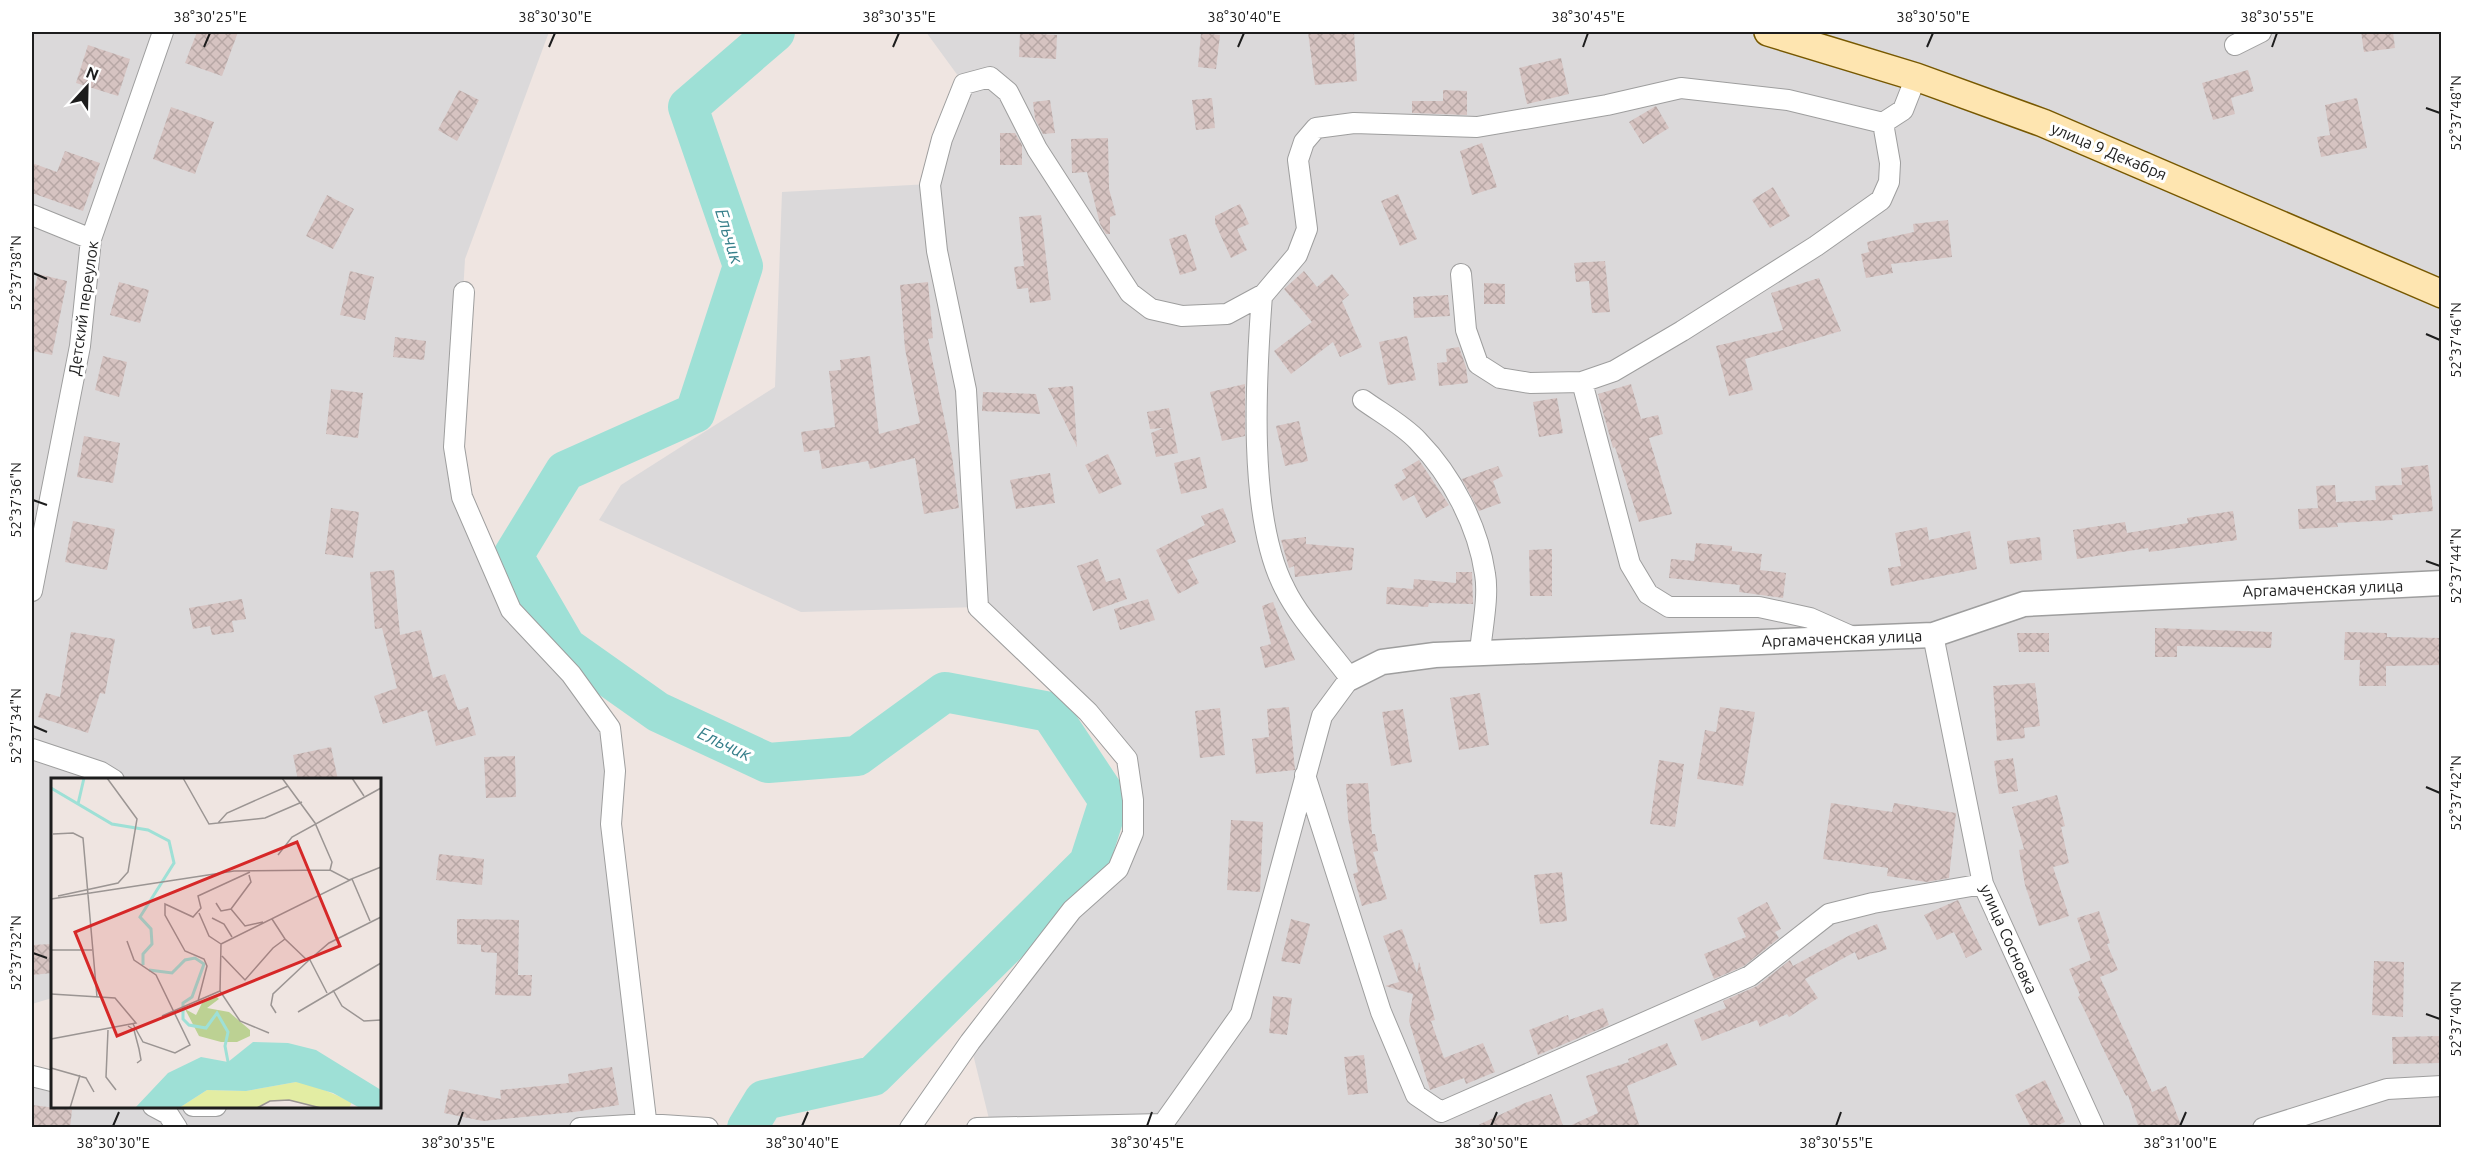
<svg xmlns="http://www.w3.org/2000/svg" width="2473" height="1159" viewBox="0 0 2473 1159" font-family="Ubuntu,sans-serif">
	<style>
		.residential { fill: #dbd9da }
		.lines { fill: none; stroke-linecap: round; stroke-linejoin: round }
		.river { stroke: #9ee0d6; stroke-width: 40 }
		.building { fill: url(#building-cross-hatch) }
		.minor-casing { stroke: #9e9e9e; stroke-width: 22 }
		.tertiary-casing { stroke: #9e9e9e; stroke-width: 27 }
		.secondary-casing { stroke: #775800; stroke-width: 30 }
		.minor { stroke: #fff; stroke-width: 20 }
		.tertiary { stroke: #fff; stroke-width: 24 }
		.secondary { stroke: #fee5b0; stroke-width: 27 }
		.ticks { fill: none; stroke: #1d1d1d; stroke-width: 2 }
		.labels { text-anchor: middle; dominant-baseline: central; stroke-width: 6; stroke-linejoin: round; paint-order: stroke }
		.street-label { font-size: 16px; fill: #1d1d1d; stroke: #fff }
		.water-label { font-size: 18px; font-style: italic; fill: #367f8a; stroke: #fff }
		.inset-river { fill: none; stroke: #9ee0d6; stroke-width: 3 }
		.inset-road { fill: none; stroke: #9b9593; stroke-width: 1.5 }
		.view { fill: #d62828; fill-opacity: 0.15; stroke: #d62828; stroke-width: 3 }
		.inset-edge { fill: none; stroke: #1d1d1d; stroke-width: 3 }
		.neatline { fill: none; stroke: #1d1d1d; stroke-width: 2 }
		.ticks-label { font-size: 15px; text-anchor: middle; fill: #1d1d1d }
	</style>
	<defs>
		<pattern id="building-cross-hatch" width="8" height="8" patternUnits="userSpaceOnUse" patternTransform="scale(1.5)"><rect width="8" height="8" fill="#d6c3c1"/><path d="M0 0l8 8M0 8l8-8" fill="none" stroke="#b7a7a5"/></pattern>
	</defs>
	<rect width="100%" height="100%" fill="#efe5e1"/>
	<path class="residential" d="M32 32H549L465 259 454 447 511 610 610 728 647 1127H32V1076L52 1081V1106H380V780H52V998L32 1004Z
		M926 32H2441V1127H991L970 1042 1118 869 1133 833 1127 759 978 607 801 612 599 520 621 485 775 387 782 192 930 184 964 84Z"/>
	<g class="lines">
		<path class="river" d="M747 1128 764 1100 873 1076 1089 863 1109 801 1050 712 945 692 857 756 768 763 658 712 566 647 513 556 565 471 695 413 743 266 688 107 775 32"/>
	</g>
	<path class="building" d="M197 32H238L222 76 185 63Z
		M1308 32H1354L1357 81 1315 85Z
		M2361 32H2393L2395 48 2364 52Z
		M1020 33 1057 35 1056 59 1019 57Z
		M1201 33 1220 35 1216 69 1198 67Z
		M88 45 130 59 118 96 76 83Z
		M1561 58 1569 94 1527 104 1519 68Z
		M2248 70 2254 91 2231 98 2235 114 2213 120 2202 83Z
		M459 90 479 100 457 141 438 130Z
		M1443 90 1467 91V115L1412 113V101H1443Z
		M1212 98 1215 128 1196 130 1192 100Z
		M2357 98 2367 148 2321 157 2317 137 2330 135 2325 105Z
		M1050 100 1055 133 1043 134 1035 119 1033 102Z
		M1656 106 1669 128 1643 144 1629 122Z
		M171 107 214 122 195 174 153 159Z
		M1000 133H1015L1022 145V165H1000Z
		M1108 138 1109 189 1116 215 1110 217V234H1106L1100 224 1087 172 1072 173 1071 139Z
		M1482 143 1497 187 1472 195 1460 151Z
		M65 151 100 163 83 211 32 193V163L57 172Z
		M1773 187 1790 216 1770 228 1752 200Z
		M1398 194 1417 239 1400 246 1381 201Z
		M327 195 354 209 333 249 306 236Z
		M1240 204 1249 224 1237 229 1247 250 1231 258 1215 223V216Z
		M1041 215 1051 300 1030 303 1028 288 1017 289 1014 267 1024 266 1019 217Z
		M1948 220 1952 257 1891 264 1893 273 1866 278 1861 254 1869 252 1867 242 1914 232 1913 224Z
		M1186 234 1197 270 1180 275 1169 239Z
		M1605 261 1610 312 1592 313 1589 281 1576 282 1574 263Z
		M350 271 374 277 365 320 340 315Z
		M1304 271 1317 287 1332 274 1349 295 1342 301 1362 347 1340 357 1333 342 1291 374 1274 351 1312 322 1284 289Z
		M38 274 67 281 52 355 32 351V300Z
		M1819 278 1841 331 1745 359 1753 390 1729 396 1716 346 1783 330 1771 293Z
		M119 282 149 290 140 323 110 315Z
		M928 282 933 338 928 339 952 456 959 508 924 514 915 458 870 469 868 461 822 469 819 450 804 452 801 432 835 427 829 371 841 370 840 360 870 356 879 434 920 423 905 349 900 285Z
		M1484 283 1505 284V304H1484Z
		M1448 295 1450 316 1414 318 1413 297Z
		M1407 336 1416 380 1388 385 1379 342Z
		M395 337 426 341 424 360 393 357Z
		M1459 347 1466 367 1468 383 1439 386 1437 363 1447 362 1446 349Z
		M103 356 127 362 119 397 95 390Z
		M1245 384V436L1222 441 1210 392Z
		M1631 384 1641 419 1658 415 1663 434 1649 438 1672 514 1639 522 1615 447 1613 448 1598 394Z
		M1073 386 1077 447 1048 388Z
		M331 389 363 393 358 438 326 434Z
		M983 392 1036 394 1040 414 982 411Z
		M1557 398 1563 433 1539 437 1533 402Z
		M1169 408 1178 453 1156 457 1151 433 1163 428 1150 429 1147 412Z
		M1299 421 1308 461 1285 466 1276 426Z
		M84 436 120 443 113 483 77 477Z
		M1108 454 1122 484 1099 494 1085 465Z
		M1200 457 1207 488 1181 494 1174 463Z
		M1419 460 1449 505 1426 518 1414 495 1403 501 1394 485 1406 478 1402 470Z
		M2428 465 2433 511 2392 515 2393 520 2337 523 2338 527 2299 529 2298 509 2318 508 2316 486 2335 485 2336 502 2376 500 2375 486 2402 485 2401 468Z
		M1498 466 1503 476 1493 481 1501 503 1479 511 1462 479Z
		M1050 473 1055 503 1016 509 1010 480Z
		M331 508 359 512 353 558 325 554Z
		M1223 508 1236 542 1187 560 1199 583 1178 594 1156 550 1205 525 1201 516Z
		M2233 511 2237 540 2149 552 2148 548 2077 559 2073 530 2125 522 2127 533 2188 523 2187 518Z
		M73 521 115 529 107 570 65 562Z
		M1927 527 1929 540 1970 531 1977 569 1891 586 1888 568 1901 566 1895 533Z
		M1306 537V544L1354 548 1352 570 1295 577 1294 566 1289 568 1281 540Z
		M2040 537 2042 560 2010 564 2007 541Z
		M1696 543 1732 546V551L1762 554 1760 570 1786 573 1783 598 1739 592 1740 585 1669 578 1671 559 1694 561Z
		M1552 549V596H1530L1529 550Z
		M1098 559 1106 582 1120 578 1127 599 1093 611 1077 566Z
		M394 570 400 635 421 630 433 678 445 674 458 710 468 707 476 735 436 746 427 710 383 724 374 696 397 688 382 628 375 629 370 572Z
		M1456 572H1472L1473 604 1429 603 1428 607 1386 604 1387 587 1413 589 1414 579 1456 583Z
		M242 599 246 619 232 621 234 632 212 635 210 626 193 629 189 608Z
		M1148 599 1155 620 1120 630 1114 609Z
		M1273 602 1295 660 1265 668 1260 647 1271 644 1262 606Z
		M2155 628 2272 632 2271 648 2177 646V657H2155Z
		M71 632 115 639 105 694 100 693 88 733 38 717 46 693 60 697Z
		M2345 632 2387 633V637L2442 638V665L2386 666V686H2359L2360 660H2344Z
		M2017 633H2049V652H2019Z
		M2035 683 2040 726 2024 728 2025 738 1997 741 1993 686Z
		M1480 693 1489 745 1459 750 1450 698Z
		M1289 707 1295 770 1256 774 1252 739 1269 737 1267 709Z
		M1720 707 1755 712 1743 786 1697 779 1705 730 1716 732Z
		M1220 708 1225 755 1200 758 1195 711Z
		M1403 709 1412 762 1391 766 1382 712Z
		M331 747 338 780H298L293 755Z
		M515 756 516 797 486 798 484 757Z
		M2013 758 2018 791 1999 794 1994 761Z
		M1659 760 1684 764 1675 827 1650 824Z
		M1368 783 1372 834H1375L1378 851 1373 852 1387 899 1362 906 1353 874 1358 872 1348 818 1346 784Z
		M2057 795 2065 826 2061 827 2069 863 2053 867 2069 916 2039 926 2025 885 2019 850 2024 849 2012 807Z
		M1831 803 1892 812 1894 803 1956 813 1949 878 1927 882 1887 876 1888 868 1823 859Z
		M1231 820 1263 822 1260 892 1227 890Z
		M439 854 484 859 482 885 436 880Z
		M1562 872 1567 921 1540 924 1534 875Z
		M1958 900 1982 950 1966 958 1954 932 1937 940 1924 915Z
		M1767 902 1781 929 1775 932 1779 938 1744 966 1714 979 1704 954 1746 937 1737 918Z
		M2099 911 2110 943 2107 944 2118 970 2100 977 2152 1092 2166 1086 2182 1128H2139L2128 1095 2126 1096 2078 997 2080 995 2069 969 2091 960 2077 918Z
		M457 919 519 920 518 975H532L531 996 495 995 497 953 481 952V945L457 944Z
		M1291 919 1310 924 1300 964 1281 961Z
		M1877 924 1887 949 1858 960 1855 952 1805 979 1818 998 1789 1017 1787 1014 1760 1027 1757 1020 1702 1041 1694 1020 1726 1008 1723 1001 1757 986 1790 960 1793 966 1852 934Z
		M1402 929 1417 973 1419 962 1435 1020 1431 1021 1444 1058 1483 1043 1495 1072 1466 1084 1464 1078 1430 1090 1409 1021 1413 994 1385 986 1399 982 1383 936Z
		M52 944V973L32 975V945Z
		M2374 961 2404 962 2403 1017 2372 1015Z
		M1273 996 1292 998 1287 1035 1269 1033Z
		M1603 1008 1609 1025 1538 1055 1529 1030 1568 1015 1569 1020Z
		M2442 1036V1063L2393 1064 2392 1037Z
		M1667 1043 1677 1065 1627 1086 1640 1128H1565L1598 1113 1586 1076 1629 1062 1628 1059Z
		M1364 1055 1368 1093 1348 1095 1344 1057Z
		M612 1067 619 1105 574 1112 483 1121 444 1113 449 1089 501 1099 500 1090 569 1083 568 1074Z
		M2045 1080 2065 1122 2052 1128H2031L2015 1095Z
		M1551 1094 1564 1128H1472L1525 1103Z
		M32 1105 72 1110 70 1128H32Z"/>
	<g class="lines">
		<g class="minor-casing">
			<path id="minor" d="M2235 45 2261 32
				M32 215 91 239
				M1461 274 1466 330 1478 364 1500 378 1530 383 1582 382 1614 371 1682 331 1816 246 1881 200 1889 182 1890 163 1883 123
				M464 292 454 447 462 497 511 610 571 674 610 728 615 771 611 824 647 1128
				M1582 382 1630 564 1648 594 1669 607H1759L1810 618 1855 638
				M1363 400C1381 413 1403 425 1418 441 1452 476 1478 526 1485 574 1489 596 1482 629 1480 652
				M32 591 80 346 91 239 163 32
				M1933 635 1983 884 2094 1128
				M32 749 101 772 114 780
				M1305 775 1381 1012 1416 1095 1441 1112 1750 976 1829 914 1873 903 1983 884
				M32 1076 52 1081
				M153 1106 168 1114 177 1128
				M193 1106H216
				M580 1128 647 1124 708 1128
				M910 1128 970 1042 1072 910 1118 869 1133 833V800L1127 759 1088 712 978 607 966 390 937 251 930 185 942 139 964 84 990 77 1008 92 1037 149 1130 293 1151 309 1182 316 1227 314 1264 294 1297 255 1307 229 1298 160 1304 142 1316 128 1354 123 1477 127 1607 105 1681 88 1788 100 1883 123 1903 110 1916 77
				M977 1128 1163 1124 1241 1014 1322 716 1350 678C1330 651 1299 618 1285 589 1247 517 1256 376 1262 295
				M2263 1128 2387 1089 2442 1086"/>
		</g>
		<g class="tertiary-casing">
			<path id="tertiary" d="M1350 678 1382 662 1435 655 1933 635 2024 604 2442 583"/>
		</g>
		<g class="secondary-casing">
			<path id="secondary" d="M1768 32 1916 77 2043 123 2442 294"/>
		</g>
		<use href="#minor" class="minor"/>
		<use href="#tertiary" class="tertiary"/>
		<use href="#secondary" class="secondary"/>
	</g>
	<path class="ticks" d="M204 47 210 33M549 47 555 33M893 47 899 33M1238 47 1244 33M1583 47 1588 33M1927 47 1933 33M2272 47 2277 33M2426 108 2440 113M33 273 47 279M2426 334 2440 340M33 500 47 505M2426 561 2440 566M33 726 47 732M2426 787 2440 793M33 953 47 958M2426 1014 2440 1019M113 1126 119 1112M458 1126 463 1112M802 1126 808 1112M1147 1126 1152 1112M1491 1126 1497 1112M1836 1126 1841 1112M2180 1126 2186 1112"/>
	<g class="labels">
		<g class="street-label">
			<text transform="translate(2109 151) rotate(23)">улица 9 Декабря</text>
			<text transform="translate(83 308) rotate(-82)">Детский переулок</text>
			<text transform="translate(2323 588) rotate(-2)">Аргамаченская улица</text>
			<text transform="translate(1842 638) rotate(-2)">Аргамаченская улица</text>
			<text transform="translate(2009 939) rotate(66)">улица Сосновка</text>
		</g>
		<g class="water-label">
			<text transform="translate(730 236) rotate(73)">Ельчик</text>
			<text transform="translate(725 743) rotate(25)">Ельчик</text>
		</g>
	</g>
	<g transform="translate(51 778)">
		<rect width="330" height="330" fill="#efe5e1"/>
		<path d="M245 304 257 305 301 324 298 330H266L238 322 219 323 206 330H128L156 312 195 313Z" fill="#e3eda3"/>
		<path d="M165 218 168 221 156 230 178 234 199 252V258L186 264H170L148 258 134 231 145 237 151 225Z" fill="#bcd193"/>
		<path d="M202 264 237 265 265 272 330 312V330H309L282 315 245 304 195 313 156 312 128 330H84L117 295 150 279 177 284Z" fill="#9ee0d6"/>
		<path class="inset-river" d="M0 10 61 46 97 52 118 63 123 85 89 139 100 151 101 166 92 176V187M27 26 33 0M98 192 121 195 134 182 144 180 153 186 141 219 132 225V241L138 247 155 250 166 235 177 254 174 268 178 289"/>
		<path class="inset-road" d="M132 0 158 46 214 40 251 24M231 0 264 45 281 84 279 92M301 0 313 18M0 30V163M167 45 176 35 237 8M2 56 22 55 32 60 46 219M227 77 241 59 330 10M7 118 67 105 77 94 86 41 56 0M0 121 183 93 279 92 298 102 330 89M165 125 170 133 180 131 200 104 198 97M180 131 194 148 212 144M148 135 158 158 170 166M161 140 173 146 181 159M221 141 234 161 257 183M76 163 83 182 105 197 139 267 124 275 92 264 82 246M170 166 301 101 319 143M0 172H41M171 178 194 202 222 170 234 161M259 182 276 215M282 212 291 228 313 243 330 242M169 213 189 243 218 255M0 216 64 220 85 245 0 261M147 223 156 188 153 181 134 173 114 137V126L142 139 150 130 147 118 199 94M247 234 330 185M225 235 220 227 222 216 257 183 278 165 330 139M111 238 169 213 170 166M77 248 83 252 88 271 90 282 86 285M57 252 55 299 65 312M0 290 35 300 43 314M19 330 29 297M206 330 219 323 238 322 270 330"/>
		<path class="view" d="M246 64 289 168 66 258 24 154Z"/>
		<rect width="330" height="330" class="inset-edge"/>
	</g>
	<rect width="2473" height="1159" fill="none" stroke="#ffffff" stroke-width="66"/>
	<g transform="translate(87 87) rotate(22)" stroke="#ffffff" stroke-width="4.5" paint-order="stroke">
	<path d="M0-4.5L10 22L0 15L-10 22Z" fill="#1d1d1d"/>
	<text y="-9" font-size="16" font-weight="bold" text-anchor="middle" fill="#1d1d1d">N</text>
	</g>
	<rect x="33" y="33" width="2407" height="1093" class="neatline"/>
	<g class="ticks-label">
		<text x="210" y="22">38°30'25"E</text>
		<text x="555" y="22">38°30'30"E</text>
		<text x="899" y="22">38°30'35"E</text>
		<text x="1244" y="22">38°30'40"E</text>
		<text x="1588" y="22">38°30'45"E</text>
		<text x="1933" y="22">38°30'50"E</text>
		<text x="2277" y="22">38°30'55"E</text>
		<text transform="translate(2456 113) rotate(-90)" y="5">52°37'48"N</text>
		<text transform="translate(16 273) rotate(-90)" y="5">52°37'38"N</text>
		<text transform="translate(2456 340) rotate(-90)" y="5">52°37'46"N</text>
		<text transform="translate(16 500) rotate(-90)" y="5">52°37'36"N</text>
		<text transform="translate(2456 566) rotate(-90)" y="5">52°37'44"N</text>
		<text transform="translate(16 726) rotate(-90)" y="5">52°37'34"N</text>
		<text transform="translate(2456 793) rotate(-90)" y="5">52°37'42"N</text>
		<text transform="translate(16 953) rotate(-90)" y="5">52°37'32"N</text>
		<text transform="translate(2456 1019) rotate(-90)" y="5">52°37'40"N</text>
		<text x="113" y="1148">38°30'30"E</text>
		<text x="458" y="1148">38°30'35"E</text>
		<text x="802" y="1148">38°30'40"E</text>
		<text x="1147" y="1148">38°30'45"E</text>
		<text x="1491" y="1148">38°30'50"E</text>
		<text x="1836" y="1148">38°30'55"E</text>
		<text x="2180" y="1148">38°31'00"E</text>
	</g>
</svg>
